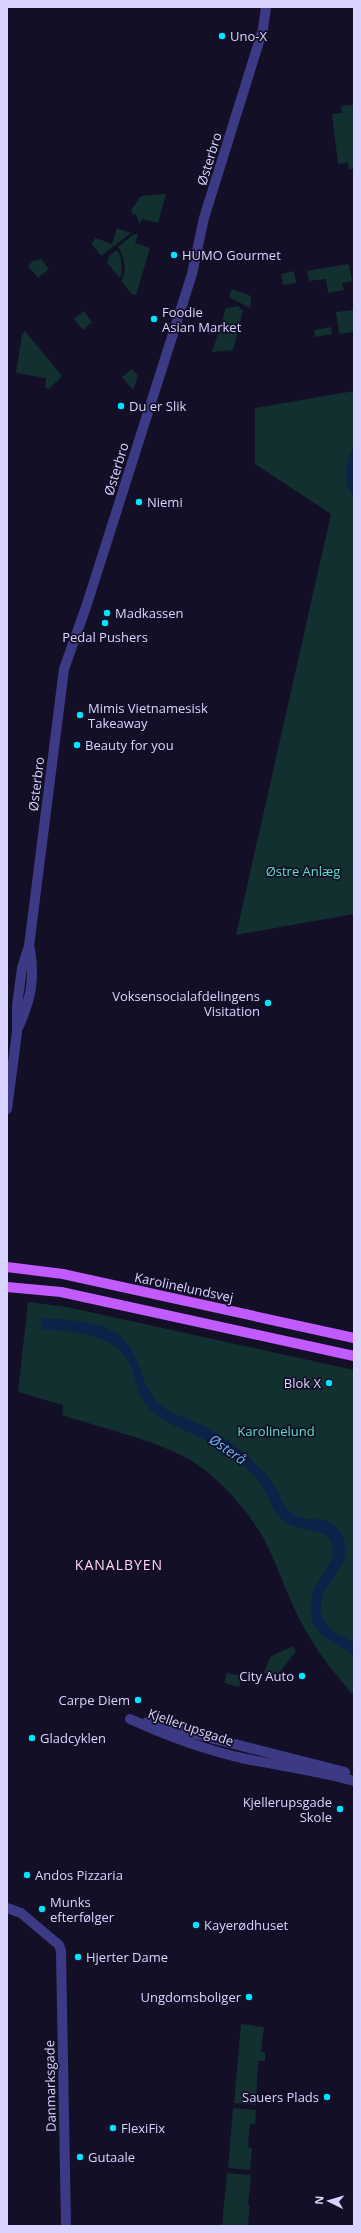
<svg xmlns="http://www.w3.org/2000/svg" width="361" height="2233" viewBox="0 0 361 2233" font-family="'Open Sans',sans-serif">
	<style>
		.green { fill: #12302f }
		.water { fill: #0c2248 }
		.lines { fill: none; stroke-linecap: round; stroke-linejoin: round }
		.minor { stroke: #3d3a85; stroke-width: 10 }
		.major { stroke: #c25bff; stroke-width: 10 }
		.poi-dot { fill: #00e5ff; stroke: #130f26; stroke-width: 1.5 }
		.labels { text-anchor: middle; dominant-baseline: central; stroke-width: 3.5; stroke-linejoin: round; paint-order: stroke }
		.poi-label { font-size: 13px; fill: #d9d4ff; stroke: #130f26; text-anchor: start }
		.street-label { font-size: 13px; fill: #d9d4ff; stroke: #130f26 }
		.park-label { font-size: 13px; fill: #5fe0c0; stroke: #130f26 }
		.water-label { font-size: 14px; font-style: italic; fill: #62b6ff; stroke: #130f26 }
		.neighbourhood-label { font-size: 14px; letter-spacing: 1px; fill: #ffd6f0; stroke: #130f26 }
	</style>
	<rect width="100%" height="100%" fill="#130f26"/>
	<path class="green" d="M354 105V169L349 170 348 163 338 164 332 114 342 113 341 106Z
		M166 194 158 223 142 219 140 224 136 214 133 215 131 210 141 196Z
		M117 228 131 233 101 256 91 243 96 238 112 244Z
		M134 234 138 235 135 243 150 248 136 295H133L121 281C128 271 124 256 118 247Z
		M117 250 121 258 122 275 119 277 107 263 109 256Z
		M41 259 49 269 38 278 28 266 33 261Z
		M349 264 352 281 342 283 344 290 328 293 326 279 309 281 307 271Z
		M294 271 296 283 283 285 281 274Z
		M232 289 251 296 250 308 229 297Z
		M240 306 239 309 243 310 233 350 212 352 226 308Z
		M354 310V332L339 334 336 312Z
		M84 311 92 322 83 330 74 319Z
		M331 327 332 334 315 337 314 330Z
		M25 331 62 376 49 389 45 388 46 378 16 373 22 334Z
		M132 369 138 376 133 390 122 377Z
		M354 391V914L236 935 331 514 255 464V408Z
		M28 1302 67 1307 354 1370V1696C337 1676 320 1656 307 1633 291 1606 281 1574 267 1545 253 1516 219 1477 190 1460 155 1440 102 1428 62 1415L63 1405 18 1392Z
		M293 1646 296 1651 277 1676 264 1673 270 1657Z
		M227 1673 242 1676 239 1687 224 1683Z
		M241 2024 264 2027 261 2052H265V2061H258L256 2105 234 2103Z
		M233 2108 256 2110 255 2124H250L248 2147 252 2148 250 2170 228 2168Z
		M227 2173 251 2175 248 2205H250L248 2226H222Z"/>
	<path class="water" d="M354 446V497C342 481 345 463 354 446Z
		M42 1318C65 1320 96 1320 116 1333 141 1350 138 1381 157 1402 168 1414 188 1418 202 1425 218 1433 239 1447 252 1460 260 1468 269 1477 275 1487 281 1496 283 1508 293 1514 310 1525 328 1511 341 1534 361 1572 306 1584 325 1622 331 1633 345 1636 354 1644V1658C343 1643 320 1642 313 1622 299 1580 347 1569 328 1536 312 1529 294 1530 280 1518 273 1511 270 1500 265 1491 254 1472 236 1458 217 1446 195 1432 164 1426 147 1406 137 1394 136 1377 130 1364 117 1333 69 1331 41 1329Z"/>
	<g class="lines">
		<path class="minor" d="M19 1026C31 998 35 979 30 949
			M7 1109 17 1032V1006L22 968 29 946 64 669 87 604 192 274 204 218 263 29 266 7
			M130 1719C167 1736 205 1750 246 1759 282 1766 319 1771 354 1781
			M147 1722 345 1772
			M7 1908 21 1913 59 1945 61 1951 66 2226"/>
		<path class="major" d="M7 1267 63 1274 354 1338
			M7 1287 61 1292 354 1356"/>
	</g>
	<g class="poi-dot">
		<circle cx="222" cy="36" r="4"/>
		<circle cx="174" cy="255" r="4"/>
		<circle cx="154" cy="319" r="4"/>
		<circle cx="121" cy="406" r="4"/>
		<circle cx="139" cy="502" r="4"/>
		<circle cx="107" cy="613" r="4"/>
		<circle cx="105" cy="623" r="4"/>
		<circle cx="80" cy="715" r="4"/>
		<circle cx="77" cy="745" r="4"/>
		<circle cx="268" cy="1003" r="4"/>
		<circle cx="329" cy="1383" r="4"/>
		<circle cx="302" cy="1676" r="4"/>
		<circle cx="138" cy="1700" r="4"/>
		<circle cx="32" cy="1738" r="4"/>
		<circle cx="340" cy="1809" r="4"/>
		<circle cx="27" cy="1875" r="4"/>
		<circle cx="42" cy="1909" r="4"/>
		<circle cx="196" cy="1925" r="4"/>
		<circle cx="78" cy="1957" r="4"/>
		<circle cx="249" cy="1997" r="4"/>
		<circle cx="327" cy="2097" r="4"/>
		<circle cx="113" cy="2128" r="4"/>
		<circle cx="80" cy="2157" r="4"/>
	</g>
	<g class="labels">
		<g class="poi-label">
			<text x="230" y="36">Uno-X</text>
			<text x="182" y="255">HUMO Gourmet</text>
			<text x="162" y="312">Foodie<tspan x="162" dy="15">Asian Market</tspan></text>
			<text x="129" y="406">Du er Slik</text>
			<text x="147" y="502">Niemi</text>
			<text x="115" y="613">Madkassen</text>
			<text x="105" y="637" text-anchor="middle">Pedal Pushers</text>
			<text x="88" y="708">Mimis Vietnamesisk<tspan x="88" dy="15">Takeaway</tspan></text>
			<text x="85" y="745">Beauty for you</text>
			<text x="260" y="996" text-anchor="end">Voksensocialafdelingens<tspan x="260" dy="15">Visitation</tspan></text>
			<text x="321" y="1383" text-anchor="end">Blok X</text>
			<text x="294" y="1676" text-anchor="end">City Auto</text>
			<text x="130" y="1700" text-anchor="end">Carpe Diem</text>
			<text x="40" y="1738">Gladcyklen</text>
			<text x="332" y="1802" text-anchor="end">Kjellerupsgade<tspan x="332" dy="15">Skole</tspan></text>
			<text x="35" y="1875">Andos Pizzaria</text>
			<text x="50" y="1902">Munks<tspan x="50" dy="15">efterfølger</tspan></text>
			<text x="204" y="1925">Kayerødhuset</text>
			<text x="86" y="1957">Hjerter Dame</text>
			<text x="241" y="1997" text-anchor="end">Ungdomsboliger</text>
			<text x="319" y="2097" text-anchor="end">Sauers Plads</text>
			<text x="121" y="2128">FlexiFix</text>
			<text x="88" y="2157">Gutaale</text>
		</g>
		<g class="street-label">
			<text transform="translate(209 159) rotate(-73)">Østerbro</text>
			<text transform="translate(116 469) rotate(-73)">Østerbro</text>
			<text transform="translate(36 784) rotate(-83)">Østerbro</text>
			<text transform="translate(184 1287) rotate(12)">Karolinelundsvej</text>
			<text transform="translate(191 1727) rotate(19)">Kjellerupsgade</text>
			<text transform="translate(50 2086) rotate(-91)">Danmarksgade</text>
		</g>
		<g class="park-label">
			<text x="303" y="871">Østre Anlæg</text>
			<text x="276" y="1431">Karolinelund</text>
		</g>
		<g class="water-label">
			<text transform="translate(228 1449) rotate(35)">Østerå</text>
		</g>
		<g class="neighbourhood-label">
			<text x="119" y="1564">KANALBYEN</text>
		</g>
	</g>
	<rect width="361" height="2233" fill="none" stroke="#d9d4ff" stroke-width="16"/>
	<g transform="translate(329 2201) rotate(275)" stroke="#130f26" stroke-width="3" paint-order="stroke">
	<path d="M0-3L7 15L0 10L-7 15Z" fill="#d9d4ff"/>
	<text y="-6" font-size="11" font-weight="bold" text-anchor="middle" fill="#d9d4ff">N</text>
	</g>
</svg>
